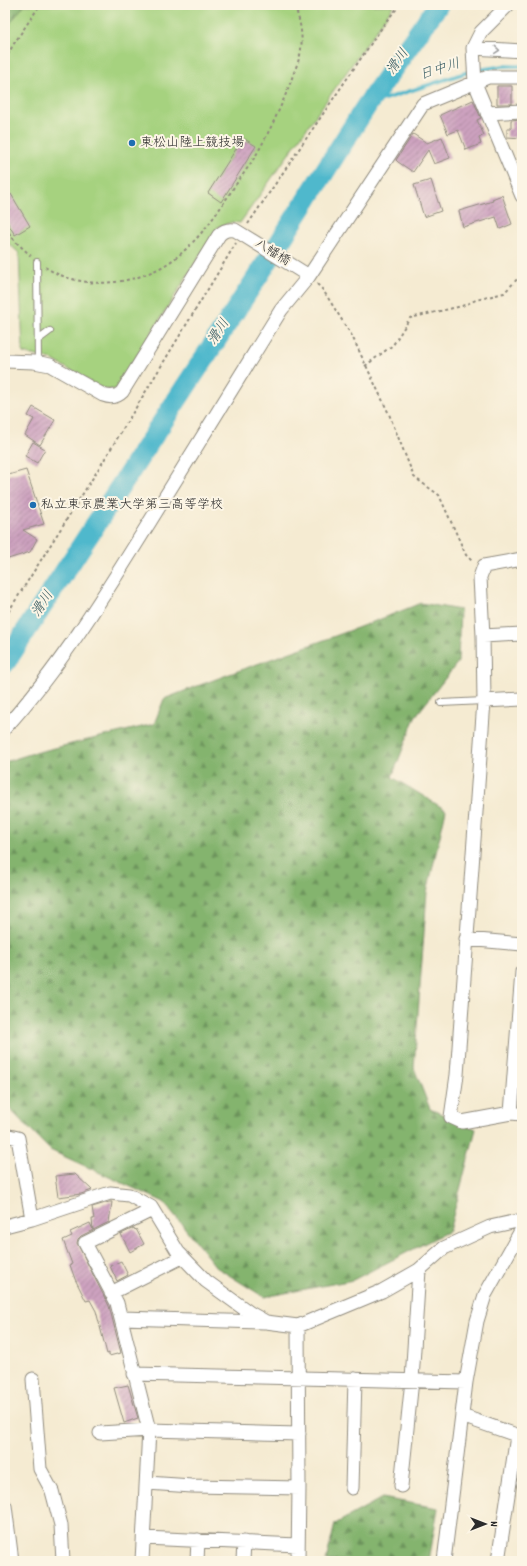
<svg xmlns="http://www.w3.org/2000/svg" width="527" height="1566" viewBox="0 0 527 1566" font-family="Dekko,'Klee One',sans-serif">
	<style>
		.green { fill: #a6d27f; stroke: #687e55 }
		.forest { fill: url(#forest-firs); stroke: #58704c }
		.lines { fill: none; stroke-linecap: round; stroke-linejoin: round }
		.stream { stroke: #4fb8cc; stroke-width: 3.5 }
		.river { stroke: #4fb8cc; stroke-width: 21 }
		.building { fill: url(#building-hatch) }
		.service-casing { stroke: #908b7e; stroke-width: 8 }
		.minor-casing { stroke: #908b7e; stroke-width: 15 }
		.path { stroke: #908b7e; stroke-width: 2; stroke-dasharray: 3 3; stroke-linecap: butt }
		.service { stroke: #fff; stroke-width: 6 }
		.minor { stroke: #fff; stroke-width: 13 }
		.oneway { stroke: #a0a0a0 }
		.poi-dot { fill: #1f6fb2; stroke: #fcf5e5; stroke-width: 1.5 }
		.labels { text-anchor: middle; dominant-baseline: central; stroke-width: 4; stroke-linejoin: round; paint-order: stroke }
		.poi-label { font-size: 13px; fill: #2b2b2b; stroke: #fcf5e5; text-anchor: start }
		.street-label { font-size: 13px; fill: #2b2b2b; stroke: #fcf5e5 }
		.water-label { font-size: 14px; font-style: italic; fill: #385c63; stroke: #fcf5e5 }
	</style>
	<defs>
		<pattern id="forest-firs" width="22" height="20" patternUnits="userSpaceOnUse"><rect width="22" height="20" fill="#84b46e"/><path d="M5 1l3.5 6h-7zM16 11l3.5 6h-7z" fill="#6c935b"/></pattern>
		<pattern id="building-hatch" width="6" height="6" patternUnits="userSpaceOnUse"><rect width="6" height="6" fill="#cda2bf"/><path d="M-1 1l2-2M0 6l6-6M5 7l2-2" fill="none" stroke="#a7849b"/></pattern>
	</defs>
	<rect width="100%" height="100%" fill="#fcf5e5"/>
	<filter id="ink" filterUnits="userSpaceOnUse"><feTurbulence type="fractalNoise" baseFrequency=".025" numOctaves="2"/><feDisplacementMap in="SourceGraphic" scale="8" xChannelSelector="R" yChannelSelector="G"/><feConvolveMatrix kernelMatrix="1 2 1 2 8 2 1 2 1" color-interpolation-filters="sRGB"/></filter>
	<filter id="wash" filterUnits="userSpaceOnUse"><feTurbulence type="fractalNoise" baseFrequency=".012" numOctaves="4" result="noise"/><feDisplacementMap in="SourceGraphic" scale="16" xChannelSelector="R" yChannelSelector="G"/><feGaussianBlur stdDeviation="0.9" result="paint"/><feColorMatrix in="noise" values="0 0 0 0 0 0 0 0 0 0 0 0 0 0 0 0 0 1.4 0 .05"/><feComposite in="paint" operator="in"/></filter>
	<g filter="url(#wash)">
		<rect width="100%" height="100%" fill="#f5ebd2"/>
		<path class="green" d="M5 5H394L240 223 232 222 218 227 116 389 107 390 99 387 51 359 23 353 19 253 5 240Z"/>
		<path class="forest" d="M5 5H24L5 30Z
			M421 603 460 610 458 662 415 717 392 777 446 810 427 892 414 1068 430 1109 476 1129 449 1231 353 1280 264 1297 216 1267 164 1202 50 1150 5 1104V762L30 754 154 724 164 699C249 665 336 638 421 603Z
			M382 1498 438 1508 429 1561H326L335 1524Z"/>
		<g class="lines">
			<path class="stream" d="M477 70 503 66H522
				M367 105 471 71"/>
			<path class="river" d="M5 663 269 259 367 105 438 5"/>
		</g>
		<g id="blocks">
			<path class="building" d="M497 86H512V104H497Z
				M473 100 481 118 477 120 484 135 479 138 481 144 466 150 458 130 448 134 440 115Z
				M522 119V138L507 137V129H511V120Z
				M413 134 427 143 442 137 450 158 434 164 428 150 413 172 398 162 396 160Z
				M243 138 256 146 221 202 208 193Z
				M431 180 441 211 424 217 414 185Z
				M11 194 30 226 15 235 5 219V198Z
				M502 195 512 224 500 229 496 217 463 227 459 211 493 201 492 199Z
				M33 407 55 420 40 445 25 435 34 419 28 416Z
				M33 442 45 449 37 463 25 456Z
				M26 470 44 524 23 530 37 539 30 552 8 559 7 556 5 557V476Z
				M75 1174 92 1190 81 1194 58 1197 55 1176Z
				M109 1202H112L109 1222 93 1230 92 1219H94L92 1207Z
				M90 1223 93 1230 81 1236 78 1239 77 1243 109 1306 121 1353 109 1356V1353L107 1354 96 1311 90 1300 86 1301 75 1279 70 1265 72 1264 63 1240 72 1236 70 1232Z
				M134 1228 135 1230 136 1229 144 1244 130 1252 121 1234Z
				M121 1261 128 1275 117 1281 110 1266Z
				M128 1385 138 1418 124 1423 114 1388Z"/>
		</g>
	</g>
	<g filter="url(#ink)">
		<use href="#blocks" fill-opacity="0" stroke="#908b7e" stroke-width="1"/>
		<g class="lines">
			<g class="service-casing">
				<path id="service" d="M37 262 38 363
					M38 340 50 331
					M441 703 484 701"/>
			</g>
			<g class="minor-casing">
				<path id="minor" d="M508 5 481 32 473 48 475 83 522 196
					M473 48 522 51
					M487 113 522 111
					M5 361 34 362 50 365 103 395C111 398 117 397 122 392L219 235C224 230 228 229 235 230L309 276
					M522 559 484 566 480 577 483 636 484 701 457 1075 451 1117 462 1122 511 1113 522 1114
					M483 636 522 634
					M484 701 522 699
					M5 728C61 666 105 594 149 523 193 452 237 381 281 310L309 276 423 104 488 77H522
					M466 939 522 944
					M511 1113 522 972
					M5 1135 18 1138 32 1219
					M5 1226 32 1219 110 1193 129 1195 151 1207 178 1252 206 1281 250 1313 266 1322 298 1326 382 1291 419 1270 444 1248 490 1227 522 1220
					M111 1293 182 1257
					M121 1318 264 1322
					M298 1326 299 1488 298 1561
					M134 1374 466 1382
					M33 1379 40 1469 52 1491 61 1525 63 1561
					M462 1416 522 1437
					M100 1433 149 1430 299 1434
					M147 1483 192 1486 299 1488
					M401 1486 412 1380 419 1270
					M352 1488 355 1379
					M5 1506 12 1561
					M144 1538 297 1545
					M142 1561 149 1430 117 1303 85 1243 152 1210
					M197 1561 198 1540
					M243 1561 244 1542
					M444 1561 466 1382 477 1321 485 1295 522 1229
					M498 1561 517 1436"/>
			</g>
			<path class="path" d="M5 60 13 45 40 5
				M248 224 387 20 400 5
				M5 228 16 242 31 256
				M45 267C85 293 142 285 178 256 200 238 217 214 232 190 241 177 251 164 259 150 271 128 282 105 291 81 294 71 300 60 301 49 303 35 300 19 294 5
				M317 284 323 290 352 336 389 414 414 477 439 495 466 555 473 562
				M365 366 393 345 410 318 462 306 476 300 504 293 522 274
				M5 617 101 465 236 243"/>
			<use href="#service" class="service"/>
			<use href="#minor" class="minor"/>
		</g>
		<defs><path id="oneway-chevron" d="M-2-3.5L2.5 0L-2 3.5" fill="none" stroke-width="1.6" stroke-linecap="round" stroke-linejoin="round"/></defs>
		<use class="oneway" href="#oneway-chevron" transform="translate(497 50) rotate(5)"/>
	</g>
	<g class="poi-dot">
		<circle cx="132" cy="143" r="4"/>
		<circle cx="33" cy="505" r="4"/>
	</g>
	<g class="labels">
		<g class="poi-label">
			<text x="140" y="143">東松山陸上競技場</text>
			<text x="41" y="505">私立東京農業大学第三高等学校</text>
		</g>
		<g class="street-label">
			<text transform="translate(272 253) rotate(32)">八幡橋</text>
		</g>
		<g class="water-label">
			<text transform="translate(398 62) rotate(-55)">滑川</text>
			<text transform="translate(440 70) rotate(-18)">日中川</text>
			<text transform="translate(219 332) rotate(-57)">滑川</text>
			<text transform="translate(43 604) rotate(-57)">滑川</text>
		</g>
	</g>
	<rect width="527" height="1566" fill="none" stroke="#fcf5e5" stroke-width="20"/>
	<g transform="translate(485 1524) rotate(90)" stroke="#fcf5e5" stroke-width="3" paint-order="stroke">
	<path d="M0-3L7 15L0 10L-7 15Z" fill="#2b2b2b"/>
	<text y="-6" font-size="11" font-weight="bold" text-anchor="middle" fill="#2b2b2b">N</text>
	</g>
</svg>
